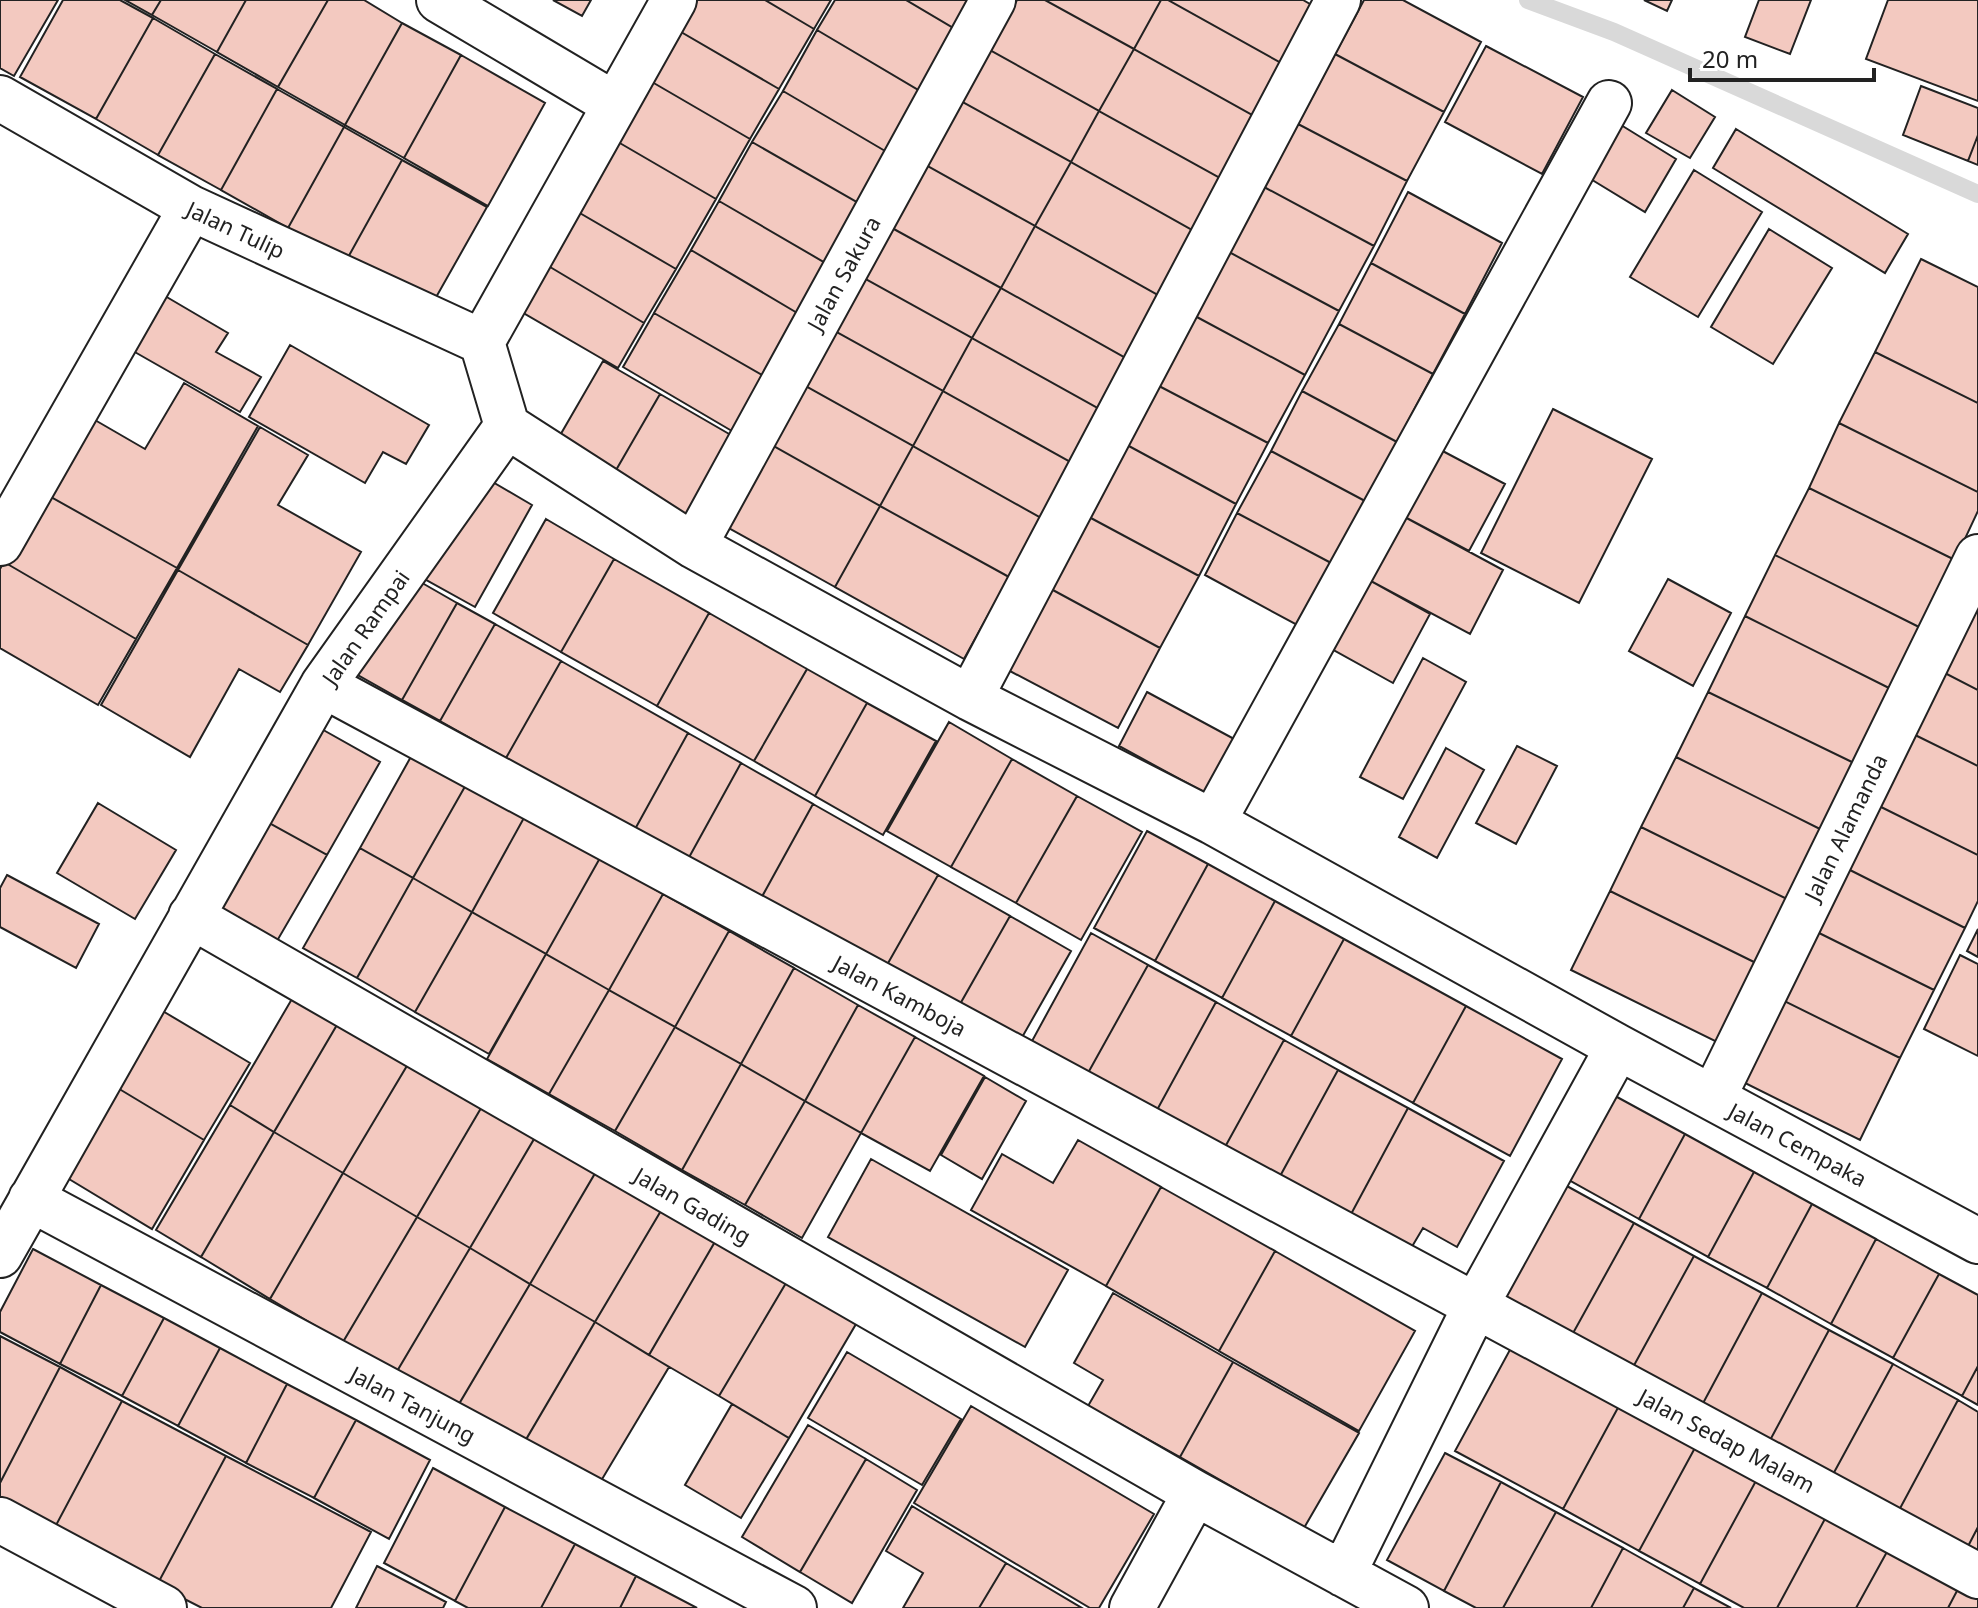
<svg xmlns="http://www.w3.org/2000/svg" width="1978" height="1608" viewBox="0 0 1978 1608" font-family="'Noto Sans',sans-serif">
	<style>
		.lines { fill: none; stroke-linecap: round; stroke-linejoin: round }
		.stream { stroke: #d9d9d9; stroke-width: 18 }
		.building { fill: #f3c9c0; stroke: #222; stroke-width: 2 }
		.street-casing { stroke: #222; stroke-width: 48 }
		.street { stroke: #fff; stroke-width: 44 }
		.labels { text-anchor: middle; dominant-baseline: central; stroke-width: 6; stroke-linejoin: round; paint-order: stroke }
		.street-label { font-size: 22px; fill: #222; stroke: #fff }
	</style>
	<rect width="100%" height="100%" fill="#fff"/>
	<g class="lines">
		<path class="stream" d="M1528 0 1614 32 1978 194"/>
	</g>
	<path class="building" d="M0 0H58L14 76 0 68Z
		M63 0H120L153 18 96 119 20 77Z
		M125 0H161L152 15Z
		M161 0H246L217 52 152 15Z
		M246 0H328L278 87 217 52Z
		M328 0H364L402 23 345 125 278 87Z
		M553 0H591L582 16Z
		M684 0H765L814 29 779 89 669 25Z
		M765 0H831L814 29Z
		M835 0H906L967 36 932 98 817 30Z
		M906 0H987L967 36Z
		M1017 0H1045L1134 49 1099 111 990 50Z
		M1045 0H1161L1134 49Z
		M1161 0H1168L1290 68 1261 120 1134 49Z
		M1168 0H1303L1322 11 1290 68Z
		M1364 0H1403L1481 42 1444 112 1335 54Z
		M1644 0H1672L1667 11Z
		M1759 0H1811L1790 54 1745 37Z
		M1888 0H1978V101L1866 59Z
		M153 18 215 54 158 155 96 119Z
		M402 23 461 55 404 158 345 125Z
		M669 25 779 89 750 139 640 75Z
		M817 30 932 98 897 158 783 91Z
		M1486 46 1583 97 1542 174 1445 122Z
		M1134 49 1261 120 1227 182 1099 111Z
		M990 50 1099 111 1071 162 961 101Z
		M215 54 277 89 221 190 158 155Z
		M1335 54 1444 112 1407 181 1298 124Z
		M461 55 545 103 488 206 404 158Z
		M640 75 750 139 716 199 606 135Z
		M1921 86 1978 108V135L1968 161 1903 135Z
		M277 89 344 127 288 228 221 190Z
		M1672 90 1715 117 1690 158 1646 133Z
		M783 91 897 158 867 208 752 142Z
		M961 101 1071 162 1035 226 926 165Z
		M1099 111 1227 182 1199 234 1071 162Z
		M1298 124 1407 181 1374 246 1264 187Z
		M1621 125 1676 159 1645 212 1589 178Z
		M344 127 402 160 346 261 288 228Z
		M1736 129 1908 234 1885 273 1713 168Z
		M606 135 716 199 676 269 566 205Z
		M1978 135V165L1968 161Z
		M752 142 867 208 834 268 719 201Z
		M402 160 487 207 430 308 346 261Z
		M1071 162 1199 234 1163 298 1035 226Z
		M926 165 1035 226 1001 288 892 228Z
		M1694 170 1762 212 1698 317 1630 277Z
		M1264 187 1374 246 1339 311 1229 252Z
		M1408 192 1502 243 1465 314 1371 263Z
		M719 201 834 268 804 317 691 250Z
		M566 205 676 269 644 323 535 258Z
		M1035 226 1163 298 1129 360 1001 288Z
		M892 228 1001 288 972 338 864 278Z
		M1769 229 1832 268 1773 364 1711 327Z
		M691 250 804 317 769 379 654 313Z
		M1229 252 1339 311 1305 375 1195 316Z
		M535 258 644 323 618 368 508 304Z
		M1921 259 1978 287V403L1875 352Z
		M1371 263 1465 314 1433 374 1339 324Z
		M864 278 972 338 943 391 835 331Z
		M1001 288 1129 360 1101 410 972 338Z
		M165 296 228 333 216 352 261 377 240 412 133 351Z
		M654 313 769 379 737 434 623 367Z
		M1195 316 1305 375 1268 443 1159 386Z
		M1339 324 1433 374 1397 442 1302 391Z
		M835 331 943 391 913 446 804 385Z
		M972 338 1101 410 1072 463 943 391Z
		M290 345 429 425 406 464 383 452 365 483 249 417Z
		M1875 352 1978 403V492L1839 423Z
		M603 361 660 394 608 484 551 451Z
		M184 383 258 426 177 568 44 493 88 416 145 449Z
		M804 385 913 446 880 506 772 445Z
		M1159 386 1268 443 1236 504 1127 445Z
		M943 391 1072 463 1041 518 913 446Z
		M1302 391 1397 442 1365 501 1271 451Z
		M660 394 743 442 691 532 608 484Z
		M1553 409 1652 459 1579 603 1481 553Z
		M1839 423 1978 492V511L1955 560 1809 488Z
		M260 427 308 455 278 505 361 552 308 645 178 570Z
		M772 445 880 506 835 587 727 527Z
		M1127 445 1236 504 1199 576 1089 517Z
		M913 446 1041 518 1009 577 880 506Z
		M1437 448 1505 484 1469 551 1401 515Z
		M1271 451 1365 501 1333 564 1237 513Z
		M479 474 532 505 475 607 421 577Z
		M1809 488 1955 560 1921 628 1775 555Z
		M44 493 177 568 136 639 4 562Z
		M880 506 1009 577 964 659 835 587Z
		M1237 513 1333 564 1299 626 1205 575Z
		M1401 515 1503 570 1470 634 1367 579Z
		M1089 517 1199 576 1160 648 1051 589Z
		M546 519 614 559 561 652 493 613Z
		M1775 555 1921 628 1891 689 1745 616Z
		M614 559 709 613 657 706 561 652Z
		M4 562 136 639 98 705 0 648V569Z
		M178 570 308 645 280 692 239 669 190 757 101 705Z
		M403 572 457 603 402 700 349 670Z
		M1367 579 1430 614 1393 683 1330 648Z
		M1668 579 1731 613 1693 686 1629 651Z
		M1051 589 1160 648 1118 728 1008 670Z
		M457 603 495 624 440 721 402 700Z
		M1978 606V690L1939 670Z
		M709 613 807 669 754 761 657 706Z
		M1745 616 1891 689 1854 763 1708 692Z
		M495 624 561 661 506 758 440 721Z
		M1423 658 1466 682 1403 799 1360 777Z
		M561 661 688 733 634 831 506 758Z
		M807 669 867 703 815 796 754 761Z
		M1939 670 1978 690V766L1909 732Z
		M1147 692 1236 740 1207 794 1119 746Z
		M1708 692 1854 763 1822 830 1676 757Z
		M867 703 936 741 883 835 815 796Z
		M949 722 1012 759 951 867 887 831Z
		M318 727 380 762 327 855 264 820Z
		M1909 732 1978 766V855L1873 803Z
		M688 733 741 763 687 861 634 831Z
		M1517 746 1557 766 1516 844 1476 823Z
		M1446 748 1484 770 1437 858 1399 837Z
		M413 753 467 783 413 878 360 848Z
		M1676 757 1822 830 1787 899 1641 827Z
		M1012 759 1077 796 1016 903 951 867Z
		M741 763 813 804 759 902 687 861Z
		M467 783 525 816 472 912 413 878Z
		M1077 796 1142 832 1081 940 1016 903Z
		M98 803 176 850 135 919 57 873Z
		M1873 803 1978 855V901L1965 928 1842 866Z
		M813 804 938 875 883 972 759 902Z
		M525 816 600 858 546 954 472 912Z
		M264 820 327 855 270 953 209 918Z
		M1641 827 1787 899 1756 963 1610 891Z
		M1147 831 1208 864 1155 961 1094 928Z
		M360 848 413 878 357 978 303 948Z
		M600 858 663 894 609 990 546 954Z
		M1208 864 1275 901 1222 998 1155 961Z
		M1842 866 1965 928 1934 990 1811 929Z
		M7 875 99 924 76 968 0 927V888Z
		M938 875 1010 916 955 1013 883 972Z
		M413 878 472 912 415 1012 357 978Z
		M1610 891 1756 963 1717 1042 1571 970Z
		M663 894 729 931 675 1027 609 990Z
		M1275 901 1344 939 1291 1036 1222 998Z
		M472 912 546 954 489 1054 415 1012Z
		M1010 916 1071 951 1016 1048 955 1013Z
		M1811 929 1934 990 1900 1058 1778 998Z
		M1978 929V957L1967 951Z
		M729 931 794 968 741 1064 675 1027Z
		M1091 933 1148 965 1088 1073 1032 1041Z
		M1344 939 1466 1006 1413 1103 1291 1036Z
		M546 954 609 990 549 1094 487 1059Z
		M1960 955 1978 964V1056L1924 1029Z
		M1148 965 1216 1002 1157 1110 1088 1073Z
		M794 968 858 1005 805 1101 741 1064Z
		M609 990 675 1027 615 1131 549 1094Z
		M296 992 341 1018 274 1132 230 1105Z
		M1778 998 1900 1058 1860 1140 1737 1079Z
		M1216 1002 1284 1040 1225 1147 1157 1110Z
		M858 1005 915 1037 861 1133 805 1101Z
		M1466 1006 1562 1059 1510 1156 1413 1103Z
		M161 1010 250 1063 204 1140 116 1087Z
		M341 1018 411 1059 343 1173 274 1132Z
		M675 1027 741 1064 682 1170 615 1131Z
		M915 1037 984 1076 930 1171 861 1133Z
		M1284 1040 1338 1070 1279 1178 1225 1147Z
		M411 1059 484 1103 417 1217 343 1173Z
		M741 1064 805 1101 745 1205 682 1170Z
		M1338 1070 1408 1108 1350 1216 1279 1178Z
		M985 1077 1026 1101 982 1179 941 1155Z
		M116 1087 204 1140 152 1229 64 1176Z
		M1606 1091 1685 1134 1639 1219 1560 1175Z
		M805 1101 861 1133 802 1238 745 1205Z
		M484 1103 537 1134 470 1248 417 1217Z
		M230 1105 274 1132 201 1257 156 1230Z
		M1408 1108 1504 1161 1457 1247 1423 1228 1410 1250 1350 1216Z
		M274 1132 343 1173 270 1299 201 1257Z
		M537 1134 597 1170 530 1284 470 1248Z
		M1685 1134 1754 1172 1708 1257 1639 1219Z
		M1078 1140 1161 1187 1106 1286 971 1210 1002 1154 1053 1183Z
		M871 1159 1068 1270 1025 1347 828 1237Z
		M597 1170 662 1209 595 1322 530 1284Z
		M1754 1172 1812 1204 1767 1288 1708 1257Z
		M343 1173 417 1217 343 1342 270 1299Z
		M1556 1180 1634 1223 1572 1335 1495 1293Z
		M1161 1187 1275 1251 1219 1351 1106 1286Z
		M1812 1204 1876 1239 1831 1324 1767 1288Z
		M662 1209 716 1240 649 1355 595 1322Z
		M417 1217 470 1248 396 1373 343 1342Z
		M1634 1223 1694 1256 1632 1369 1572 1335Z
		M1876 1239 1939 1274 1893 1358 1831 1324Z
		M716 1240 786 1283 719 1396 649 1355Z
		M470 1248 530 1284 456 1409 396 1373Z
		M33 1249 101 1285 60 1364 0 1332V1312Z
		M1275 1251 1415 1331 1359 1431 1219 1351Z
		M1694 1256 1762 1293 1701 1407 1632 1369Z
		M1939 1274 1978 1295V1366L1962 1396 1893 1358Z
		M786 1283 856 1324 789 1438 719 1396Z
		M530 1284 595 1322 521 1448 456 1409Z
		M101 1285 164 1318 122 1396 60 1364Z
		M1113 1293 1233 1362 1180 1457 1088 1406 1103 1380 1074 1363Z
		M1762 1293 1829 1330 1768 1444 1701 1407Z
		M164 1318 220 1348 178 1426 122 1396Z
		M595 1322 669 1367 595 1491 521 1448Z
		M1829 1330 1893 1364 1831 1478 1768 1444Z
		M0 1336 60 1367 0 1483Z
		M1512 1346 1620 1404 1563 1509 1455 1451Z
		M220 1348 287 1384 246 1463 178 1426Z
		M847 1352 961 1419 922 1485 808 1418Z
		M1233 1362 1359 1433 1304 1528 1180 1457Z
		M1893 1364 1958 1400 1897 1514 1831 1478Z
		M1978 1366V1405L1962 1396Z
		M60 1367 122 1401 54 1529 0 1500V1483Z
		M287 1384 356 1420 314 1498 246 1463Z
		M1958 1400 1978 1412V1527L1965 1552 1897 1514Z
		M122 1401 226 1456 157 1585 54 1529Z
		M732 1404 789 1438 741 1518 685 1485Z
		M1620 1404 1696 1446 1639 1551 1563 1509Z
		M971 1406 1154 1514 1099 1608H1090L914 1503Z
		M356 1420 430 1460 389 1539 314 1498Z
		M808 1425 866 1459 800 1572 742 1537Z
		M1696 1446 1757 1479 1700 1584 1639 1551Z
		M1445 1453 1501 1482 1444 1591 1387 1560Z
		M226 1456 371 1532 331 1608H202L157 1585Z
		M866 1459 917 1490 852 1603 800 1572Z
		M433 1468 505 1507 455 1601 384 1563Z
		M1757 1479 1826 1517 1777 1608H1744L1700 1584Z
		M1501 1482 1556 1512 1503 1608H1476L1444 1591Z
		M912 1506 1006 1563 979 1608H903L923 1573 886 1551Z
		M505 1507 575 1544 541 1608H468L455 1601Z
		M1556 1512 1623 1548 1591 1608H1503Z
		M1826 1517 1888 1550 1856 1608H1777Z
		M1978 1527V1559L1965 1552Z
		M575 1544 636 1576 620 1608H541Z
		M1623 1548 1694 1588 1683 1608H1591Z
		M1888 1550 1958 1589 1948 1608H1856Z
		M1006 1563 1082 1608H979Z
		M377 1566 446 1602 443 1608H356Z
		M636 1576 697 1608H620Z
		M1694 1588 1731 1608H1683Z
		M1958 1589 1978 1599V1608H1948Z"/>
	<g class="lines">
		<g class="street-casing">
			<path id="street" d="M439 0 614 104
				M0 98 191 208 482 342
				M507 426 694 546 970 698 1213 822 1618 1047 1978 1241
				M0 543 191 208
				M694 546 993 0
				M323 685 1978 1576
				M970 698 1338 0
				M1213 822 1609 103
				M191 916 1195 1493
				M1713 1098 1978 557
				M31 1199 794 1608
				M0 1255 323 685 507 426 482 342 674 0
				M0 1520 164 1608
				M1343 1574 1476 1305 1618 1047
				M1132 1608 1195 1493 1406 1608"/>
		</g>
		<use href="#street" class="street"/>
	</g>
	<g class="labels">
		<g class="street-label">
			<text transform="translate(236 229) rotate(25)">Jalan Tulip</text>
			<text transform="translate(843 273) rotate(-61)">Jalan Sakura</text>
			<text transform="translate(365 627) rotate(-55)">Jalan Rampai</text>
			<text transform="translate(1845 827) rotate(-64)">Jalan Alamanda</text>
			<text transform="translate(900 995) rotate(28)">Jalan Kamboja</text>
			<text transform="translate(1798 1144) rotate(28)">Jalan Cempaka</text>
			<text transform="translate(693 1205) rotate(30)">Jalan Gading</text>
			<text transform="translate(413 1404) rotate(28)">Jalan Tanjung</text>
			<text transform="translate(1727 1440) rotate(28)">Jalan Sedap Malam</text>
		</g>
	</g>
	<path d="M1690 68v12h184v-12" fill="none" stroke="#222222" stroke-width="4"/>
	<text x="1702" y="68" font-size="24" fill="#222222" stroke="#ffffff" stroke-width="6" paint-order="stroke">20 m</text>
</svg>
